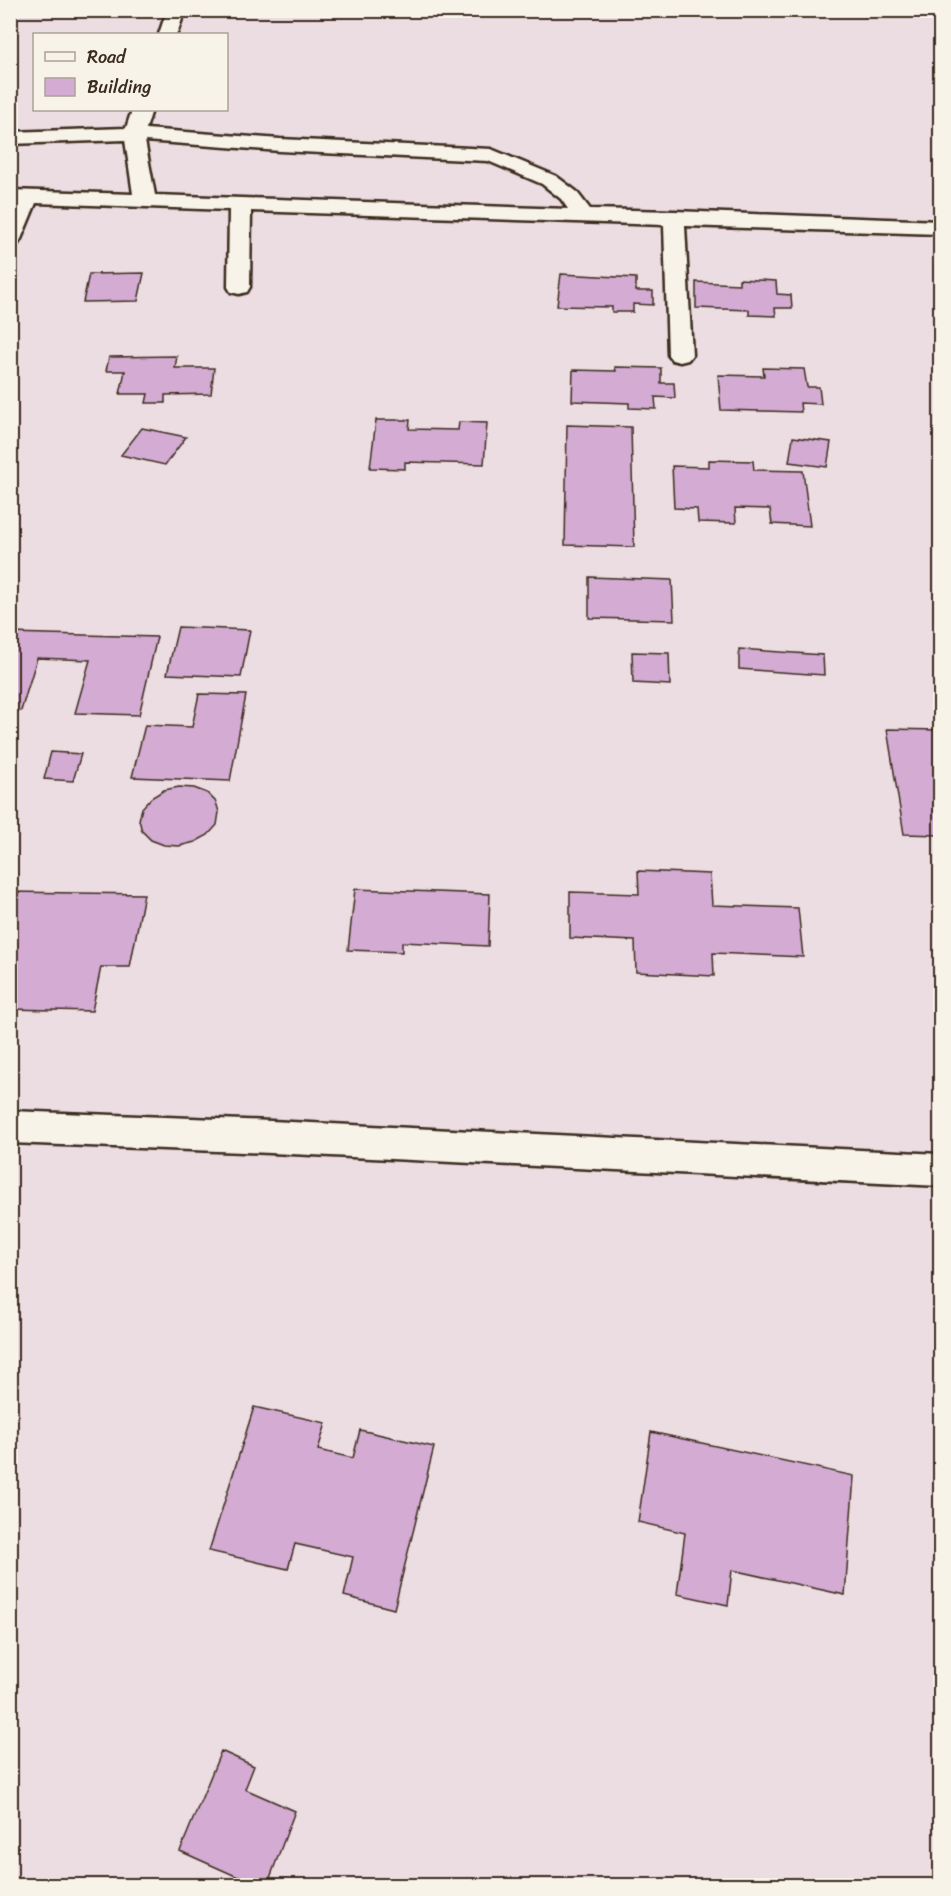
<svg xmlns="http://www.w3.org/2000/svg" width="951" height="1896" viewBox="0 0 951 1896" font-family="Sriracha,sans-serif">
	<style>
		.building { fill: #d3abd3; stroke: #3b2a1e; stroke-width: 1.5 }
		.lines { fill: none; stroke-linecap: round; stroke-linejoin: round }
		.minor-casing { stroke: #3b2a1e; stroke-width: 5 }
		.minor { fill: #f7f3e8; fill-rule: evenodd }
	</style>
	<rect width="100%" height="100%" fill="#ecdde2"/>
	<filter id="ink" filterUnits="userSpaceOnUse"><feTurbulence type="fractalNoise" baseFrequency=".0167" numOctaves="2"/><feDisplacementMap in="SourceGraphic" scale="12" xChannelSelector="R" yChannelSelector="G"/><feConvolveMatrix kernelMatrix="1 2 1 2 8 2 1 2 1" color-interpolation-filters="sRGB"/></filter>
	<g filter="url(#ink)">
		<path class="building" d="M144 273 138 301 83 302 89 274Z
			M561 274 636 278V291H653V305L633 304V312H612V307L557 306Z
			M739 279 776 281 777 294 791 295 792 308H775L776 316 749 315V310L696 308V282L739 284Z
			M177 356 175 368H214L211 394 165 395V403H146L148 394H120L125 371H106L109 357Z
			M615 367 661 368V383H674L675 398 655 397 656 409 629 408V403L572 401 573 370 616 371Z
			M763 368 804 369 807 387H819L821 404 800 403 801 412 721 410 718 375 764 376Z
			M376 420H410L409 429 458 430 459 422 487 423 484 464 405 462V469L370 468Z
			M567 425 631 427 634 547 565 545Z
			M142 428 186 437 165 465 121 455Z
			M793 437 831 442 827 467 789 462Z
			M709 460 753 461 754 470 803 471 810 526 772 524 770 509 735 508 736 523 698 522 697 509 674 508 672 466 709 467Z
			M589 577 672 580 674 620 589 618Z
			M178 627 250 630 241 677 167 674Z
			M10 633 157 637 139 715 75 713 90 660 37 658 21 711H10Z
			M739 649 823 655 824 675 739 669Z
			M632 652 669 653 670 685 633 683Z
			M199 694 246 695 230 781 132 777 145 725 192 727Z
			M887 729 940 730V835L904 834Z
			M51 752 81 754 73 781 44 779Z
			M179 787 194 788 207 793 216 802 219 812 217 825 208 835 195 842 179 846 164 845 151 840 142 831 139 820 142 808 151 798 164 790Z
			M638 871 710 874 712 905 798 908 803 957 713 953 714 976 636 972 635 941 570 938V892L639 894Z
			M355 889 490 894 488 946 402 942V952L348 950Z
			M10 892 144 894 130 967H101L92 1011 10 1009V989L16 965 10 964Z
			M254 1407 326 1423 318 1450 353 1458 360 1430 434 1447 394 1609 344 1596 353 1557 295 1544 288 1569 209 1551Z
			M651 1432 854 1476 845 1595 732 1570 728 1605 677 1594 685 1533 638 1522Z
			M221 1751 254 1766 245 1789 295 1811 267 1886H258L180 1851Z"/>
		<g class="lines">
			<g class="minor-casing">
				<path id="minor" d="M167 10H185L177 34H159Z
					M132 110H152L146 129 280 139 491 149 556 176 576 191 590 209 674 211 940 221V234L685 226 692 355 688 360 680 362 672 360 668 355 664 225 251 211 250 287 247 292 239 294 231 292 228 287 229 210 36 203 21 239 18 244 10 245V213L15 203 10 202V190L133 194 125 140 10 144V132L126 128ZM145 141 280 151 488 161 542 184 561 199 568 209 155 195Z
					M10 1111 271 1121 940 1154V1186L271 1153 10 1143Z"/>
			</g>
			<use href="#minor" class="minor"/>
		</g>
	</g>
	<rect width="951" height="1896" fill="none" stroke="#f7f3e8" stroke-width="36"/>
	<rect x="18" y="18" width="915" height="1860" fill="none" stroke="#3b2a1e" stroke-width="2" filter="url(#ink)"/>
	<rect x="33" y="33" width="195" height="78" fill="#f7f3e8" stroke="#aca397" stroke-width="1.5"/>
	<rect x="45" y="52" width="30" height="9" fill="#f7f3e8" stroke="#aca397" stroke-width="1.5"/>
	<text x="87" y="63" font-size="18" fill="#3b2a1e">Road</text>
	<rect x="45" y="78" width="30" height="18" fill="#d3abd3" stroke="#aca397" stroke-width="1.5"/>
	<text x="87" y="93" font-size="18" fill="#3b2a1e">Building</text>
</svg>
